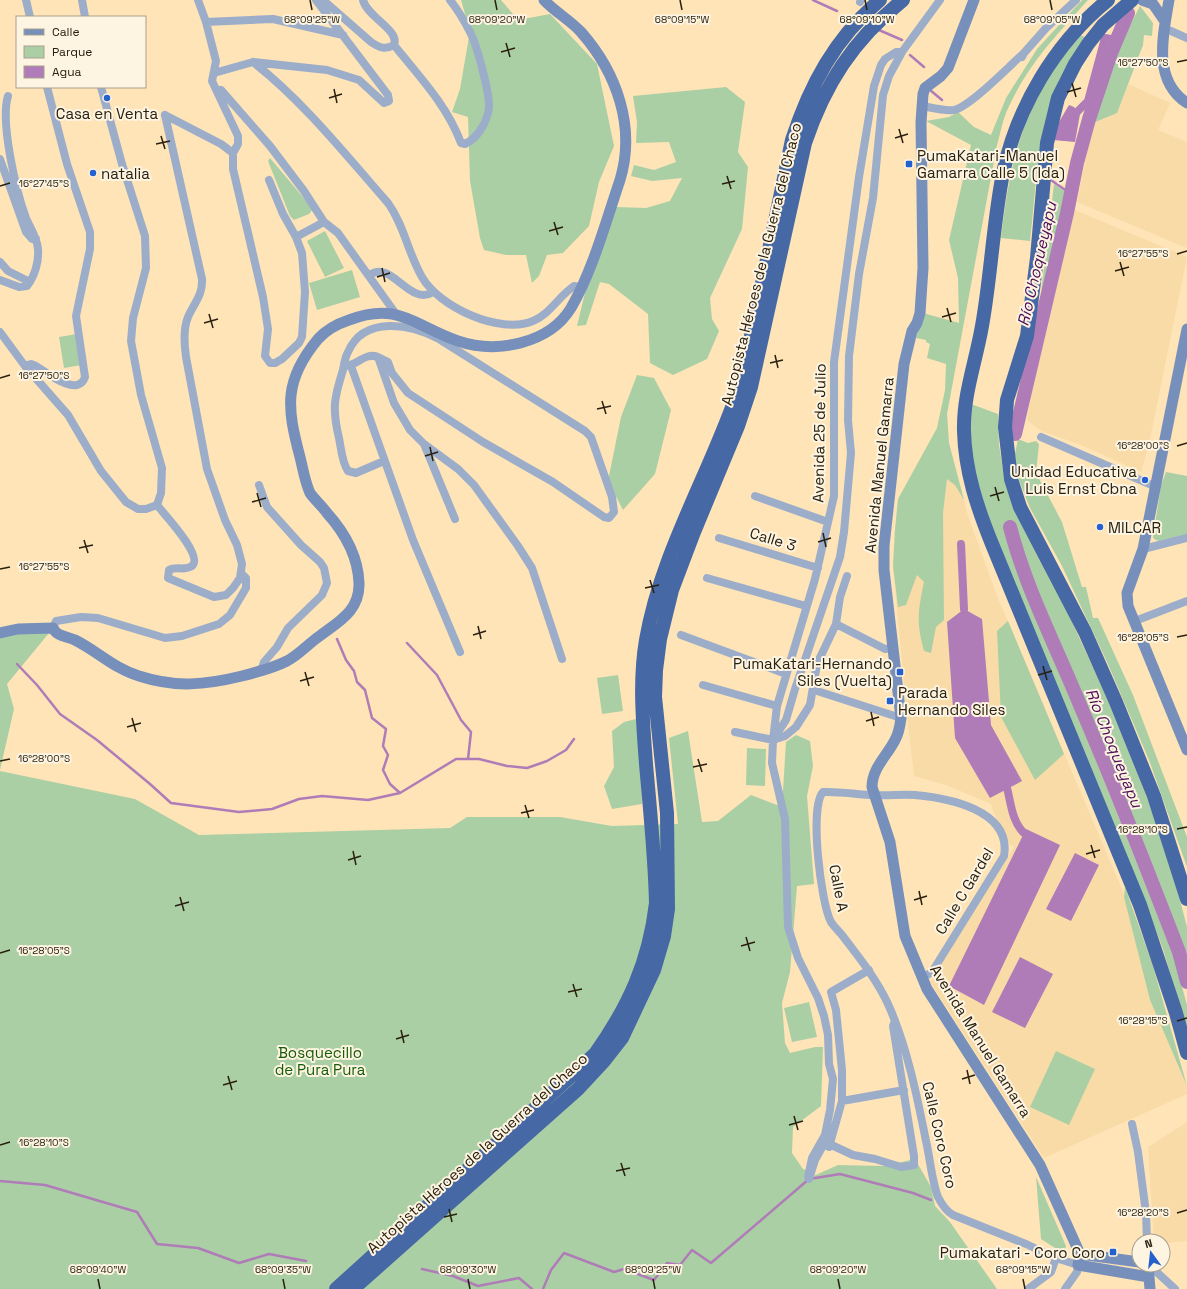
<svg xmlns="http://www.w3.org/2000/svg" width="1187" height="1289" viewBox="0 0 1187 1289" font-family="'Space Grotesk',sans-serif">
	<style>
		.built { fill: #f9dba7 }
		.green { fill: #abcfa5 }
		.water { fill: #af7cb8 }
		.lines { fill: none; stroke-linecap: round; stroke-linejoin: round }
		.stream { stroke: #af7cb8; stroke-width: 2.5 }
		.canal { stroke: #af7cb8; stroke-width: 8 }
		.river { stroke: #af7cb8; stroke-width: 14 }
		.street { stroke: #9cadca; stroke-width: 8 }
		.secondary { stroke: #7790bb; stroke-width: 11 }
		.highway { stroke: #4668a4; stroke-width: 14 }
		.ticks { fill: none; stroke: #29200f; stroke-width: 1.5 }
		.poi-dot { fill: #2561ce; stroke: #fef4e2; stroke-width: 1.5 }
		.labels { text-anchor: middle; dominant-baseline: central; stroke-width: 4; stroke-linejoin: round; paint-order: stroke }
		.poi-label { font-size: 15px; fill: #29200f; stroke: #fef4e2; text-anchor: start }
		.street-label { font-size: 15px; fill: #29200f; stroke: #fef4e2 }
		.park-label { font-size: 15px; fill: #135c05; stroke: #fef4e2 }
		.water-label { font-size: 16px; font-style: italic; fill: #4d0d58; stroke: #fef4e2 }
		.ticks-label { font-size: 10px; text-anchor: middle; fill: #29200f; stroke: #fef4e2; stroke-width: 4; stroke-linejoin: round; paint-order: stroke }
	</style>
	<rect width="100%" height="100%" fill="#fee4b7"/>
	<path class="built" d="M1128 84 1170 103 1158 130 1187 142V248L1077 202 1093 123 1117 113Z
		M1075 210 1187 257 1149 444 1141 472 1081 445 1041 431 1027 420 1034 380Z
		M947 414 949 443 968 516 997 596 1124 894 1150 1000 1187 1086V1094L1044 1158 930 982 1014 847 1010 845 993 811 991 804 946 785 914 776 907 715 893 566 895 530 898 499Z
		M1187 1122V1241L1163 1243V1241H1154L1148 1147Z"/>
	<path class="green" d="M461 0H501L518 20 550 14 597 64 614 146 599 182 589 226 563 253 547 255 539 276 532 283 526 255H506L484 250 480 238 470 181 468 117 452 112 460 89 470 31Z
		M1082 0H1088C1054 38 1027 65 1006 113 1002 123 1000 135 997 145L947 414 949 443 964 500 955 485 947 479 943 513 944 620 936 627 931 653 924 651C916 622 918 611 924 582L917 575 906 605 898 607 893 566 895 530 898 499 937 428 945 390 946 364 927 358 930 344 926 342V340L916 338 923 313 959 323 958 278 949 240 971 145 926 121 949 117 958 112 974 127 991 135 1006 98 1037 49Z
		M1140 6 1153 23 1152 36 1144 35 1143 45 1117 113 1093 123 1119 47Z
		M1080 35 1085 37C1075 53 1063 69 1056 87 1037 131 1036 193 1030 241L1001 238C1008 178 1017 129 1049 76 1058 62 1070 48 1080 35Z
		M726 87 745 102 738 152 748 167 742 229 710 298 712 319 719 331 707 359 673 375 650 363 648 314 609 284 600 282 586 325 577 326 589 276 615 207 646 208 670 201 682 178 652 181 631 176 634 165 654 170 676 162 669 142 636 143 637 122 633 96Z
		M270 158 313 209 309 214 294 220 290 216 268 161Z
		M1054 184 1073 197 1022 407 1039 309Z
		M325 231 344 268 325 277 307 241Z
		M352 270 360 297 317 310 309 283Z
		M77 334 82 365 64 368 59 337Z
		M637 375 654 378 671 410 655 474 623 510 608 481 621 417Z
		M971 404 998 414 999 445 1004 476 1111 706 1148 800 1174 877 1187 927V962L1141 841 1030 572 1013 522 1005 525 1011 548 1173 953 1187 1005V1032L1163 949 1137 881 993 530 978 486 971 454Z
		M1018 439 1028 443 1036 441 1039 444 1036 473 1062 522 1082 587H1086L1093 618H1098L1133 695 1187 837V867L1149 760 1107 662 1062 566 1030 508 1017 475 1014 459Z
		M1166 472 1187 476V534L1159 541 1154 539 1153 537 1161 486Z
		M1008 621 1064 754 1035 780 1001 717 997 631Z
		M0 633H49L7 684 14 709 0 770Z
		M618 675 623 711 602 714 597 678Z
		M636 719 641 756 642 804 612 809 604 786 614 767 612 731 624 722Z
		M688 731 702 822 718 821 751 795 782 807 786 742 796 735 810 741 813 766 807 796 814 884 797 886 790 972 782 1003 785 1043 790 1053 815 1047H823L821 1106 793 1127 792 1153 803 1169 809 1171V1178L838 1165 884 1166 915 1159 931 1187 935 1206 950 1222 997 1289H0V771L135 799 199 835 450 828 467 817H560L612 826 678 824 669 738Z
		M747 748 766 749 765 786 746 785Z
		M1125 887 1153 966 1187 1086 1150 1000 1124 897Z
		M809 1002 817 1037 792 1042 784 1008Z
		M1056 1051 1095 1069 1069 1125 1030 1107Z
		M1036 1177 1066 1246 1065 1249 1058 1250 1041 1239Z"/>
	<path class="water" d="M1069 105 1074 107 1080 114 1075 142 1053 140 1056 127Z
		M964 609 982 619 991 725 1022 781 990 798 955 738 947 622Z
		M1026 829 1060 845 984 1005 949 986Z
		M1075 853 1099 865 1071 921 1046 909Z
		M1020 957 1053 974 1025 1028 992 1012Z"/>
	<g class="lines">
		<path class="stream" d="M813 0 837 11
			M879 30 902 40
			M910 55 924 67
			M930 90 942 100
			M1048 178 1071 194
			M337 639 346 660 354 671 357 682 365 690 372 718 386 729 383 746 388 755 383 770 390 784 400 793
			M407 643 437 675 461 720 471 732 468 759
			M17 664 37 685 60 714 97 740 150 784 171 803 239 812 272 809 299 799 322 796 368 800 400 793 456 759H479L507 766 527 768 547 761 566 750 574 739
			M0 1181 45 1185 137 1212 157 1244 198 1248 239 1263 269 1254 306 1261
			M422 1269 453 1276 478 1286 519 1278 532 1289
			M543 1289 551 1270 564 1253 614 1272 624 1269 654 1280 667 1263 680 1265 692 1250 711 1263 809 1179 840 1174 913 1193 931 1200"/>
		<path class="canal" d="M1077 112 1088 101 1105 38 1116 40
			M961 544 964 609
			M1007 788C1011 803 1012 822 1024 833"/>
		<path class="river" d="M1015 434 1067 213 1077 163 1089 119 1111 53 1128 13
			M1010 527C1026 589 1056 646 1080 705 1115 786 1147 869 1179 952L1187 982"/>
		<path class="street" d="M26 0 30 17
			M82 0 85 17
			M198 0 206 22 216 61 212 81 238 136V144L233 153V169L263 297 268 329 265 356 270 363H275L282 359 299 343 302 337 305 292 302 253 296 237 324 222
			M323 0 371 42C380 48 385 50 394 45 400 30 367 17 363 0
			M860 2 861 0
			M206 22 273 19 343 35
			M1171 31 1187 38
			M394 45C418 75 447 105 461 143L465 144C478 138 487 122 489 108 490 94 477 46 471 34 465 22 458 10 450 0
			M1022 57 1024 53 1046 28 1076 0
			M253 62C304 102 345 154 388 203 404 225 408 253 422 277 439 307 500 335 533 321 550 314 559 296 574 286L581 287
			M214 73 253 62 327 70 359 80 384 103 389 101 388 95 316 0
			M221 90 270 146 304 191 324 222 338 233 396 314
			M923 106C933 108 943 111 954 110 970 107 1010 65 1024 53
			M165 115 221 144 233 153
			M0 159 26 232 32 239H36
			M269 180 283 214 296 237
			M0 262 8 271 30 282
			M370 275C391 259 410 307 433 292
			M0 280 19 287 27 286C35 276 39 261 38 249 37 237 30 228 26 218 16 191 0 122 8 96
			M0 332 25 366 68 415 101 471 126 502 138 509H146L157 505 161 493 162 468 141 395 131 341 133 318 146 268 145 236 122 164 101 87
			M378 357 388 362 392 373 408 393 483 442 553 482 604 517 609 518 614 512 612 497 591 437 585 431 439 339C411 324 364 315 348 352 345 357 344 364 343 370 334 398 332 409 339 438 341 448 342 463 348 471L356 473 384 461
			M25 366 31 364 36 366C47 373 78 398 85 377L76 316 90 249V232L67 164 47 87
			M346 366C358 365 365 352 378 357L394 403 410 430 424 444 455 519
			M351 366 413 540 460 652
			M1041 437 1154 486
			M424 444 458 469 474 485 518 546 532 568 562 659
			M259 485 267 507 301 545 320 562 324 568 327 583 322 595 288 628 277 647 264 662 261 671
			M755 496 828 522
			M157 505C164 514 204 556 192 566 185 571 176 566 169 570L168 578 214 597 226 595 233 588 240 578 242 564 237 545 225 520 207 469 186 357C184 343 183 329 188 317 194 303 203 295 202 279L165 115
			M719 538 818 568
			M1143 549 1187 538
			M707 578 806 606
			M1135 621 1187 601
			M836 624 885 649 893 648
			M53 628 56 621 81 617 98 618 165 638 182 636 219 624 230 615 246 588V578L241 573
			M681 635 786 674
			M703 685 777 706
			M814 690 901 718
			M735 732 773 740 785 736 796 727 810 705 817 664 836 624 840 597 847 576
			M774 738 786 720 795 689 840 557 844 532 851 453 848 420 849 356 859 274 873 198 883 95 889 76 902 52 940 0
			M922 978 932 972 1004 856C1012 810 948 798 915 795 902 794 888 796 875 795 858 795 841 791 823 792 809 807 821 904 831 922 835 928 841 933 845 939 861 960 877 980 888 1004 907 1046 917 1096 926 1141 930 1158 932 1182 938 1197 942 1205 946 1211 953 1215L1026 1244 1056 1258 1078 1265 1077 1272 1065 1289
			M895 1021 893 1026 914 1156V1165L901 1167 875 1159 853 1155 825 1142 815 1160 809 1179 808 1177 812 1158 825 1135 830 1110 833 1079 829 1064 828 1035 824 1016 818 998 798 958 788 927 785 819 772 763 773 740 777 706 815 579 834 496V362L859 177 874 86 881 65 885 59 896 52H902
			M842 1101 904 1090
			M1132 1124 1138 1152 1146 1213 1147 1241
			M829 1147 842 1101V1070L836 1010 831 992 869 970
			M1149 1265 1175 1289
			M1028 1289 1051 1272 1056 1258"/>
		<path class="secondary" d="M974 0 948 68 941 76 925 88 923 94 921 122 923 268 920 313 917 323 912 331 904 364 884 546V570L901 718C900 726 899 733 895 740 887 756 872 768 872 787L890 842 905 936 927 989 1040 1165 1080 1254
			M1142 0 1153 4 1164 20
			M1169 0C1163 35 1152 80 1187 103
			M1187 329 1143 549 1127 593 1128 606 1187 750
			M0 633 18 629 53 628C57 637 67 636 75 640 97 651 115 669 139 676 176 688 205 685 242 676 258 672 273 668 287 661 300 654 309 643 321 635 340 621 360 610 359 583 358 556 345 533 327 513 322 506 315 500 310 493 305 482 303 469 300 457 287 408 283 381 318 339 326 330 337 324 349 320 399 301 414 326 458 341 496 354 549 344 571 308 593 270 606 221 620 180 636 127 617 73 581 32 570 20 555 12 544 0
			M1080 1254 1078 1265 1149 1277
			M1080 1254 1139 1262
			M1148 1265 1150 1289"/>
		<path class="highway" d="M1108 0C1055 43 1017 107 1003 173 993 224 991 276 982 326 976 361 963 395 964 431 965 471 977 507 992 544L1140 905 1176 1013 1187 1053
			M1132 0 1103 25 1088 44 1075 64 1058 98 1047 143 1037 258 1027 336 1007 400 1005 427 1011 479 1020 507 1085 632 1116 702 1154 796 1187 899
			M336 1289 595 1054C629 1006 649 962 656 903 655 857 650 810 646 764 643 723 639 681 646 640 662 548 714 467 742 379L792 140C810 85 835 38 880 0
			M353 1289 578 1089 604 1061 622 1038 654 970 664 936 668 909 667 813 655 697 656 670 660 639 672 590 694 532 738 426 751 387 805 143C825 84 853 40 903 0"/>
	</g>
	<path class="ticks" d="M310 0 312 10M495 0 497 10M680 0 682 10M865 0 867 10M1050 0 1052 10M506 43 510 57M501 52 515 48M1177 62 1187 60M1072 83 1076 97M334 89 337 103M1067 92 1081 88M329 98 342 94M899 129 903 143M161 136 165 149M895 138 908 134M156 144 170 141M727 176 731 189M722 184 735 181M0 186 10 183M554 222 558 235M549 231 563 227M1177 254 1187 251M1120 262 1124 276M382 268 385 282M1115 271 1129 267M377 277 390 273M947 308 951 322M209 314 213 328M942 317 956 313M204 323 218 319M775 355 778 368M770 363 783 360M0 378 10 375M602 401 606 414M597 409 611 406M1177 446 1187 443M430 447 433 461M425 456 438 452M995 487 999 501M257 493 261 507M990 496 1004 492M252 502 266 498M823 533 826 547M84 540 88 553M818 542 831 538M79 548 93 545M0 569 10 567M650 580 654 593M645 588 659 585M478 626 481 639M473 635 486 631M1177 637 1187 635M1043 666 1047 680M305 672 309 686M1038 675 1052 671M300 681 314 677M871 712 874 726M132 718 136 732M866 721 879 717M127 727 141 723M698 759 702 772M0 761 10 759M693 767 707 764M525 805 529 818M521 813 534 810M1177 829 1187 827M1091 845 1095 858M353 851 356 865M1086 854 1100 850M348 860 361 856M919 891 922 905M180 897 184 911M914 900 927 896M175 906 189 902M746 937 750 951M741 946 755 942M0 953 10 950M573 984 577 997M568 992 582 989M1177 1021 1187 1018M401 1030 404 1043M396 1039 409 1035M967 1070 970 1084M228 1076 232 1090M962 1079 975 1075M223 1085 237 1081M794 1116 798 1130M789 1125 803 1121M0 1145 10 1142M621 1163 625 1176M616 1171 630 1168M449 1209 452 1222M1177 1213 1187 1210M444 1217 457 1214M98 1279 100 1289M283 1279 285 1289M468 1279 470 1289M653 1279 655 1289M838 1279 840 1289M1023 1279 1025 1289"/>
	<g class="poi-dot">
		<circle cx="107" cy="98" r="4"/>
		<rect x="905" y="160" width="8" height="8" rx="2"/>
		<circle cx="93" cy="173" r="4"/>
		<circle cx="1145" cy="480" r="4"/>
		<circle cx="1100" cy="527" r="4"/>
		<rect x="896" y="668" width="8" height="8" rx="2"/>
		<rect x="886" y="697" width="8" height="8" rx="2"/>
		<rect x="1109" y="1248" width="8" height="8" rx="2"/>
	</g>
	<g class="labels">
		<g class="poi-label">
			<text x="107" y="113" text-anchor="middle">Casa en Venta</text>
			<text x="917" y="155">PumaKatari-Manuel<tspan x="917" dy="17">Gamarra Calle 5 (Ida)</tspan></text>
			<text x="101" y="173">natalia</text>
			<text x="1137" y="471" text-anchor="end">Unidad Educativa<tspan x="1137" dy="17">Luis Ernst Cbna</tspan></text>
			<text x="1108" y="527">MILCAR</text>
			<text x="892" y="663" text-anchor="end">PumaKatari-Hernando<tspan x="892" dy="17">Siles (Vuelta)</tspan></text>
			<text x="898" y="692">Parada<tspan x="898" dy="17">Hernando Siles</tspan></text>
			<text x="1105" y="1252" text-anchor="end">Pumakatari - Coro Coro</text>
		</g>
		<g class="street-label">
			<text transform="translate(761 264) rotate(-76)">Autopista Héroes de la Guerra del Chaco</text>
			<text transform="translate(819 433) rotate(-89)">Avenida 25 de Julio</text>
			<text transform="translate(879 465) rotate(-84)">Avenida Manuel Gamarra</text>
			<text transform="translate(773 539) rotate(17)">Calle 3</text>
			<text transform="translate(839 888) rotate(79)">Calle A</text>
			<text transform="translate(964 891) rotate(-59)">Calle C Gardel</text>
			<text transform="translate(981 1041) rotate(58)">Avenida Manuel Gamarra</text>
			<text transform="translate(940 1135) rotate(77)">Calle Coro Coro</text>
			<text transform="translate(477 1153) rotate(-42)">Autopista Héroes de la Guerra del Chaco</text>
		</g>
		<g class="park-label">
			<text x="320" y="1052">Bosquecillo<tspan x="320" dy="17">de Pura Pura</tspan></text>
		</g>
		<g class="water-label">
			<text transform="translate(1037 264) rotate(-77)">Río Choqueyapu</text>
			<text transform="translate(1114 748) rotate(68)">Río Choqueyapu</text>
		</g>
	</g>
	<g class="ticks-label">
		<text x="312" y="23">68°09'25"W</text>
		<text x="497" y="23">68°09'20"W</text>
		<text x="682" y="23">68°09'15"W</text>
		<text x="867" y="23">68°09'10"W</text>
		<text x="1052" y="23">68°09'05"W</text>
		<text x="1143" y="66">16°27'50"S</text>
		<text x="44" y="187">16°27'45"S</text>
		<text x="1143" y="257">16°27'55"S</text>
		<text x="44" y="379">16°27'50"S</text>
		<text x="1143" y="449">16°28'00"S</text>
		<text x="44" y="570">16°27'55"S</text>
		<text x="1143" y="641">16°28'05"S</text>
		<text x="44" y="762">16°28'00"S</text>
		<text x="1143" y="833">16°28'10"S</text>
		<text x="44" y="954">16°28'05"S</text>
		<text x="1143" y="1024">16°28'15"S</text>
		<text x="44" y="1146">16°28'10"S</text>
		<text x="1143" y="1216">16°28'20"S</text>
		<text x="98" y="1273">68°09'40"W</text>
		<text x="283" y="1273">68°09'35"W</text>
		<text x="468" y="1273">68°09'30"W</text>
		<text x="653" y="1273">68°09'25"W</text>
		<text x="838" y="1273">68°09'20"W</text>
		<text x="1023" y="1273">68°09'15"W</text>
	</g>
	<rect x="16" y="16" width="130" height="72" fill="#fef4e2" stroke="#a99f8e"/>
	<rect x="24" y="29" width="20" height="6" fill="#7790bb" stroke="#a99f8e"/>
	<text x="52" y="36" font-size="12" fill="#29200f">Calle</text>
	<rect x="24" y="46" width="20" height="12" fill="#abcfa5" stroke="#a99f8e"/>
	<text x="52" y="56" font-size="12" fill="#29200f">Parque</text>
	<rect x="24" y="66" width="20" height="12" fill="#af7cb8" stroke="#a99f8e"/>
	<text x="52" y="76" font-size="12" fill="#29200f">Agua</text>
	<g transform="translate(1151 1253) rotate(345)"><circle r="19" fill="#fef4e2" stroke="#a99f8e"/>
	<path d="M0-3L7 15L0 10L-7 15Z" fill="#2561ce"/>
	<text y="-6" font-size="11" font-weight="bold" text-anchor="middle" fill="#29200f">N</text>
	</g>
</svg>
